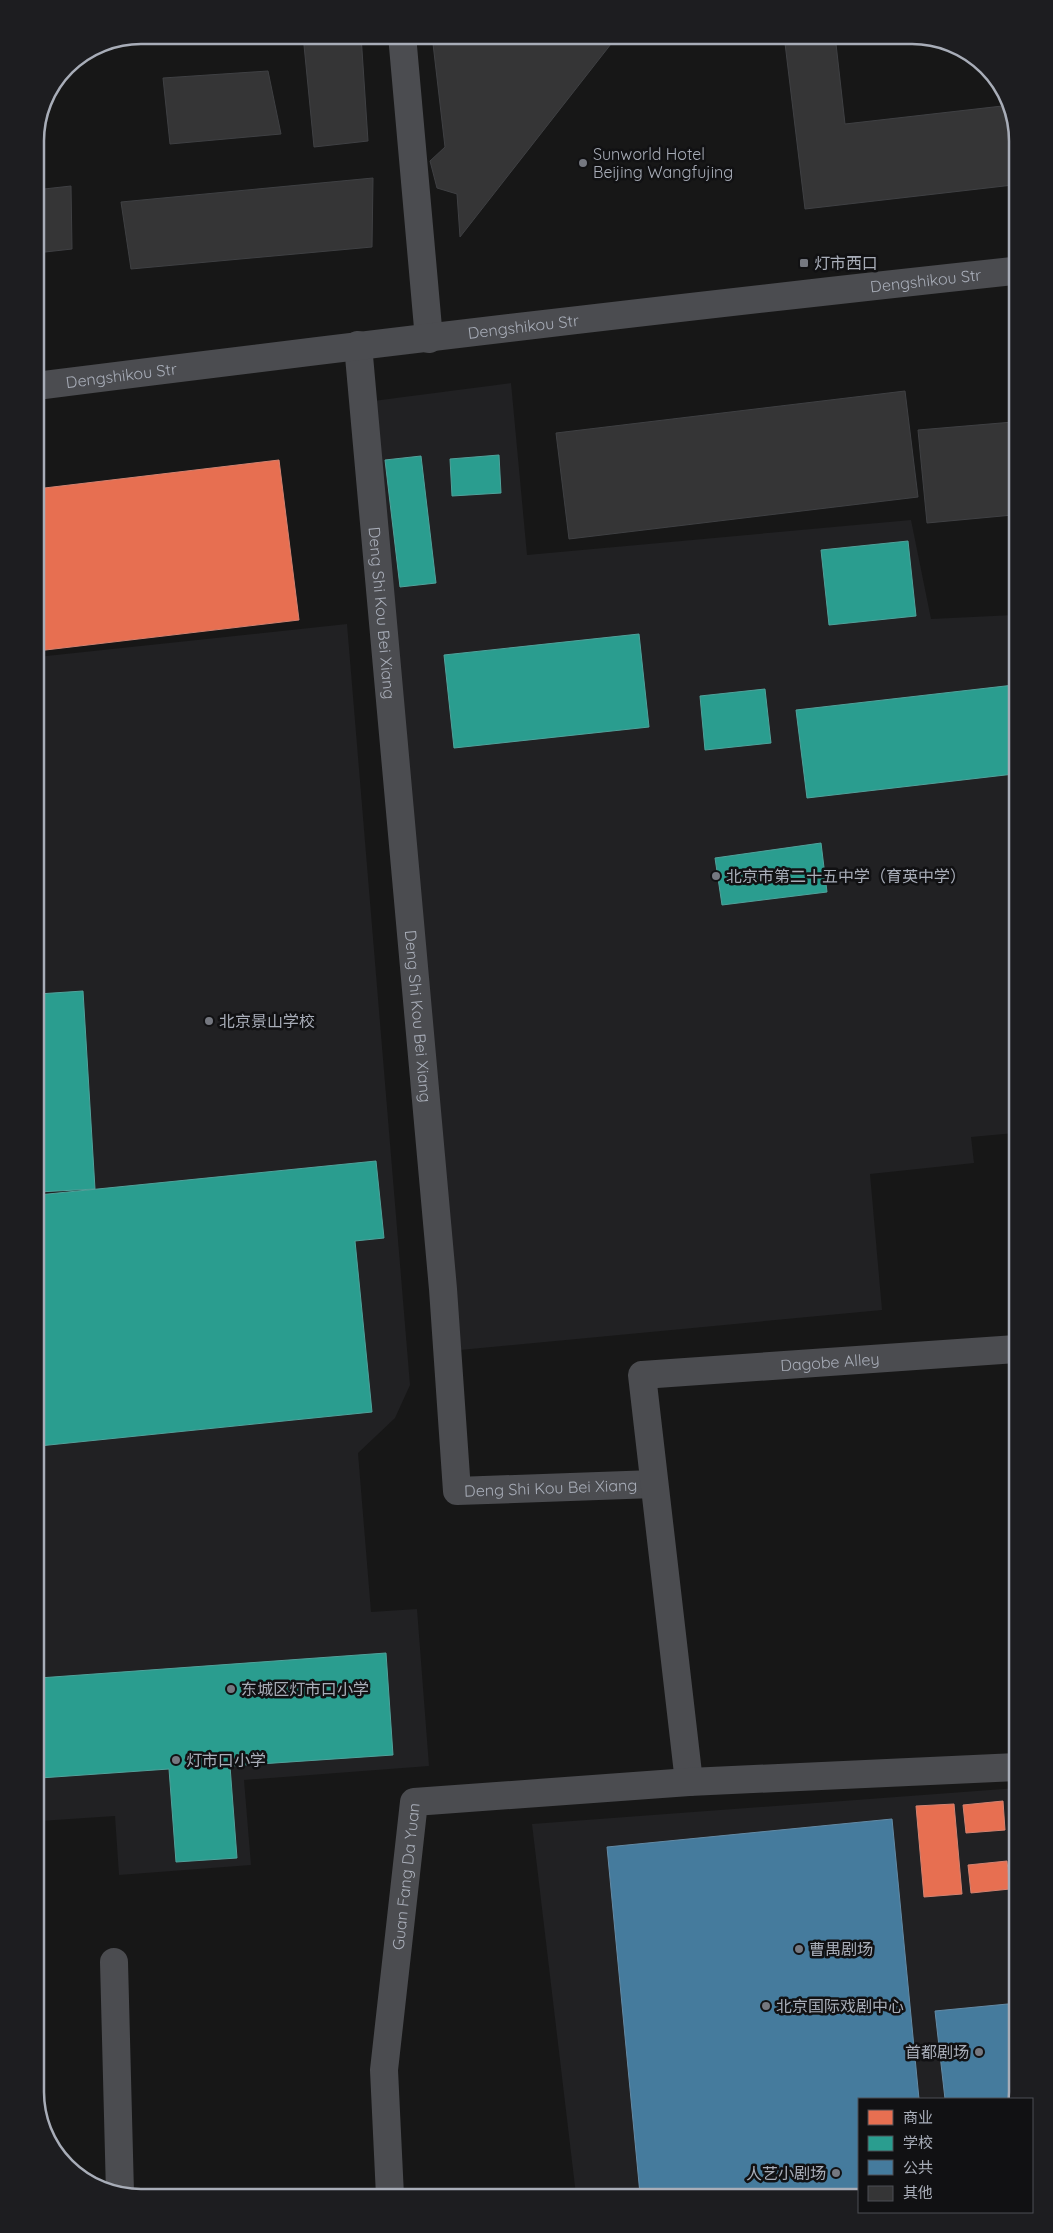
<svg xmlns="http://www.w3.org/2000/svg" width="1053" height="2233" viewBox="0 0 1053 2233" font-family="Quicksand,'Noto Sans SC',sans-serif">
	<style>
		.built { fill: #212123 }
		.shops { fill: #e76f51; stroke: #d48270 }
		.schools { fill: #2a9d8f; stroke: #50a29b }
		.public { fill: #457b9d; stroke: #638aa5 }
		.building { fill: #353536; stroke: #3f4043 }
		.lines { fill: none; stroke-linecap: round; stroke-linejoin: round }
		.minor { stroke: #4b4c50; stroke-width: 28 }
		.poi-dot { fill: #757880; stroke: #111113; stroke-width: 2 }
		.labels { text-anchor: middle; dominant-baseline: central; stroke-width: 5; stroke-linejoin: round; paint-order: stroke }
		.poi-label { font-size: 16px; fill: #a8adb8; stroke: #111113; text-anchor: start }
		.street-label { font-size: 16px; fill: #a8adb8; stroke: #111113 }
		.rim { fill: none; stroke: #a8adb8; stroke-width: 2.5 }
	</style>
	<rect width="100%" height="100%" fill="#171717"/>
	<path class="built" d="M511 383 527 555 911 520 931 619 1014 615 1015 1133 971 1137 974 1163 870 1174 882 1310 460 1350 373 401Z
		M347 624 410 1385 395 1418 358 1453 371 1612 417 1609 429 1766 244 1780 251 1865 119 1875 115 1816 40 1821 37 657Z
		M1017 1788 1018 2093 1016 2099H859V2193L576 2195 532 1824Z"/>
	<path class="shops" d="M279 460 299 620 37 651 36 489Z
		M1017 1799V1848L1013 1800Z
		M1003 1801 1005 1830 966 1833 963 1805Z
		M954 1804 962 1894 924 1897 916 1806Z
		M1007 1861 1010 1889 971 1893 968 1865Z"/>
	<path class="schools" d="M499 455 501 493 452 496 450 459Z
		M421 456 436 583 400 587 385 460Z
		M908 541 916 616 829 625 821 550Z
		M639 634 649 727 454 748 444 655Z
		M1014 685V774L807 798 796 710Z
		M765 689 771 743 705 750 700 696Z
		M821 843 827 892 722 905 715 858Z
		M83 991 95 1189 38 1192V994Z
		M376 1161 384 1238 355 1241 372 1412 39 1446 38 1195Z
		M386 1653 393 1755 230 1766 237 1858 176 1862 169 1769 40 1778 39 1678Z"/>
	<path class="public" d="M892 1819 919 2099H859V2193L640 2194 607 1847Z
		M1018 2003V2093L1016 2099H945L935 2011Z"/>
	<path class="building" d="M303 35H361L368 141 314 147Z
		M432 35H618L460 237 457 194 437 188 430 161 445 147Z
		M784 35H835L845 124 1011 105 1013 185 805 209Z
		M268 71 281 134 170 144 163 78Z
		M373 178 372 247 131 269 121 202Z
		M71 186 72 249 36 253 35 190Z
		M905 391 918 497 569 539 556 433Z
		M1013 422V515L927 523 918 430Z"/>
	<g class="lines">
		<g class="minor">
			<path d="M402 35 429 339"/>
			<path id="s1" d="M358 345 443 1289 457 1491 654 1484"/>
			<path id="s2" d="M36 386C361 345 687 306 1013 271"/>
			<path id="s3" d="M689 1782 642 1375 1016 1349"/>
			<path d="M114 1962 120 2193"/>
			<path id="s4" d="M390 2196 384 2070 414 1802 689 1782 1017 1767"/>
		</g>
	</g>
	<g class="poi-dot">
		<circle cx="583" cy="163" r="5"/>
		<rect x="799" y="258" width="10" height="10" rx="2.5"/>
		<circle cx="716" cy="876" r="5"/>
		<circle cx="209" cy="1021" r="5"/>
		<circle cx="231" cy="1689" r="5"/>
		<circle cx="176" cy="1760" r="5"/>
		<circle cx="799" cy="1949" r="5"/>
		<circle cx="766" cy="2006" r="5"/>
		<circle cx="979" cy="2052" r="5"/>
		<circle cx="836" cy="2173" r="5"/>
	</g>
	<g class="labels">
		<g class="poi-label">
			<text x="593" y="154">Sunworld Hotel<tspan x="593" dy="18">Beijing Wangfujing</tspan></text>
			<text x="814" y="263">灯市西口</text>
			<text x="726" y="876">北京市第二十五中学（育英中学）</text>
			<text x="219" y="1021">北京景山学校</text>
			<text x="241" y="1689">东城区灯市口小学</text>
			<text x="186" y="1760">灯市口小学</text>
			<text x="809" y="1949">曹禺剧场</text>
			<text x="776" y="2006">北京国际戏剧中心</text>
			<text x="969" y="2052" text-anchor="end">首都剧场</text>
			<text x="826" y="2173" text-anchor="end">人艺小剧场</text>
		</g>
		<g class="street-label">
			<text stroke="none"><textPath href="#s2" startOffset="896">Dengshikou Str</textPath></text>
			<text stroke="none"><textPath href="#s2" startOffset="491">Dengshikou Str</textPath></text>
			<text stroke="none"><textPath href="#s2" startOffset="86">Dengshikou Str</textPath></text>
			<text stroke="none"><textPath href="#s1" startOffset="269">Deng Shi Kou Bei Xiang</textPath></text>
			<text stroke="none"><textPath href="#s1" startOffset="674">Deng Shi Kou Bei Xiang</textPath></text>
			<text stroke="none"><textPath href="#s3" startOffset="598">Dagobe Alley</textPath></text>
			<text stroke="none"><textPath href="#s1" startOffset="1244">Deng Shi Kou Bei Xiang</textPath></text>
			<text stroke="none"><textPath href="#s4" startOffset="321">Guan Fang Da Yuan</textPath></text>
		</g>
	</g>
	<path d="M0 0H1053V2233H0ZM141 44H912A97 97 0 0 1 1009 141V2092A97 97 0 0 1 912 2189H141A97 97 0 0 1 44 2092V141A97 97 0 0 1 141 44Z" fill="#1d1d20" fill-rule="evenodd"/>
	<path class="rim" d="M141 44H912A97 97 0 0 1 1009 141V2092A97 97 0 0 1 912 2189H141A97 97 0 0 1 44 2092V141A97 97 0 0 1 141 44Z"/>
	<rect x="858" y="2098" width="175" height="115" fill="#111113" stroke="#4d4f55"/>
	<rect x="868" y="2110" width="25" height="15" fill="#e76f51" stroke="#4d4f55"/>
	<text x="903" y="2123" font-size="15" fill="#a8adb8">商业</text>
	<rect x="868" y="2136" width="25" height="15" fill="#2a9d8f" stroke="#4d4f55"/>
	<text x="903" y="2148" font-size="15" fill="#a8adb8">学校</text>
	<rect x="868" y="2160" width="25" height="15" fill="#457b9d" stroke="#4d4f55"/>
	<text x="903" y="2173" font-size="15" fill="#a8adb8">公共</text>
	<rect x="868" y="2186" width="25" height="15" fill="#353536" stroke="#4d4f55"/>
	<text x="903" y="2198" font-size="15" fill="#a8adb8">其他</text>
</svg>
